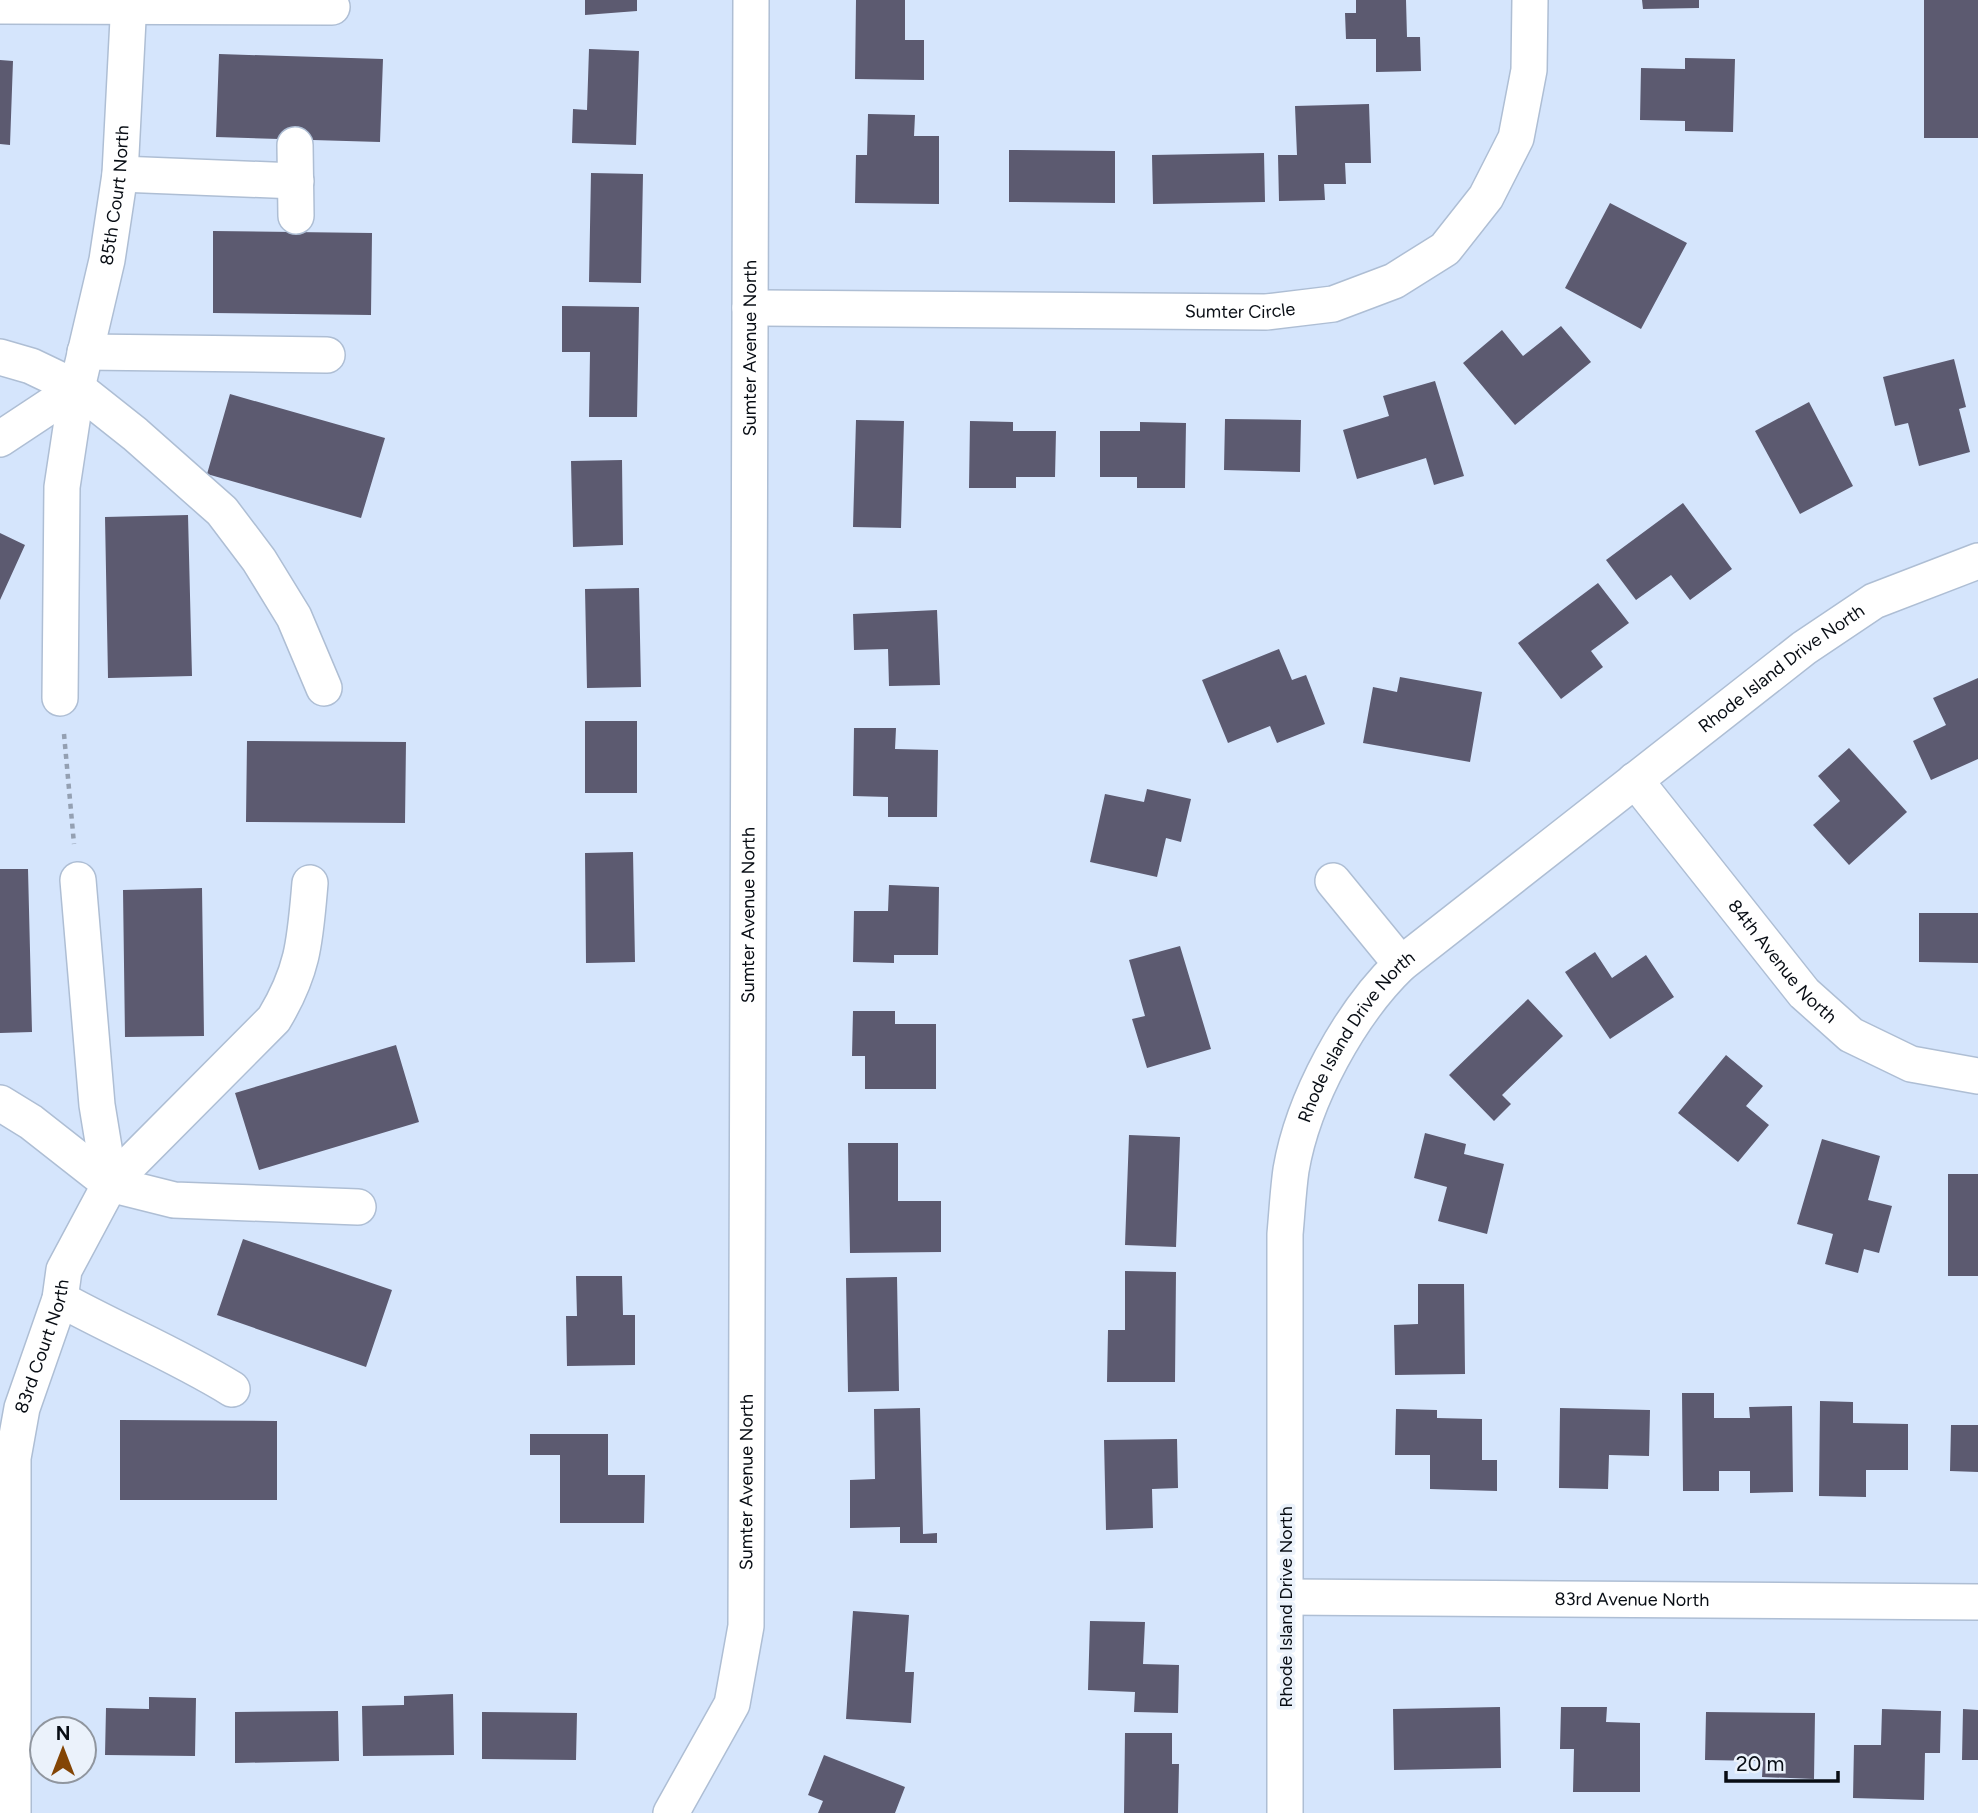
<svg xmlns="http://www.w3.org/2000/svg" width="1978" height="1813" viewBox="0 0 1978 1813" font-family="Figtree,sans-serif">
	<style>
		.building { fill: #5c5a70 }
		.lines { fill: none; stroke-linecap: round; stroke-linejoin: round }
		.minor-casing { stroke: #aebed4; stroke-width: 38 }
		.path { stroke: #94a0b2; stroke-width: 4.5; stroke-dasharray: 5 5; stroke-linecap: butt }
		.minor { stroke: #fff; stroke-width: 35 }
		.labels { text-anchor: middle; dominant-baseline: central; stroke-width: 7; stroke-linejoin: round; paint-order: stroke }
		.street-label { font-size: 18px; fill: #080d14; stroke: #ebf2fb }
	</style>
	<rect width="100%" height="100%" fill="#d5e5fc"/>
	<path class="building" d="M585 0H637V11L585 15Z
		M856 0H905V40H924V80L855 79Z
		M1356 0H1406L1407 37H1420L1421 71 1376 72V39H1346L1345 13H1356Z
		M1642 0H1699V8L1643 9Z
		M1924 0H1978V138H1924Z
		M589 49 639 51 636 145 572 143 573 109 587 110Z
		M219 54 383 59 380 142 216 137Z
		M1685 58 1735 59 1733 132 1685 131V121L1640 120 1641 68 1685 69Z
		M0 60 13 61 10 145 0 144Z
		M1369 104 1371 163H1345L1346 184H1324L1325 200 1279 201 1278 155H1297L1295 106Z
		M868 114 915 115 914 136H939V204L855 203 856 155H867Z
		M1009 150 1115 151V203L1009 202Z
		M1264 153 1265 202 1153 204 1152 155Z
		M591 173 643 174 641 283 589 282Z
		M1610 203 1687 243 1641 329 1565 288Z
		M213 231 372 233 371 315 213 313Z
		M562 306 639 307 637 417H589L590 352H562Z
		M1561 326 1591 362 1515 425 1463 363 1502 330 1523 356Z
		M1954 359 1966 407 1959 409 1970 452 1919 466 1908 423 1895 426 1883 377Z
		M1435 381 1464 476 1434 485 1426 458 1357 479 1343 430 1389 416 1383 396Z
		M230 394 385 438 361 518 207 474Z
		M1809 402 1853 486 1800 514 1755 431Z
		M1225 419 1301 420 1300 472 1224 470Z
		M856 420 904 421 901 528 853 527Z
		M970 421 1013 422V431H1056L1055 477H1016V488H969Z
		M1140 422 1186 423 1185 488H1137V477H1100V431H1140Z
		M622 460 623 545 573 547 571 461Z
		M1683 503 1732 569 1690 600 1671 575 1636 600 1606 560Z
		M188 515 192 676 108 678 105 517Z
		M0 533 25 545 0 600Z
		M1598 583 1629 623 1591 651 1603 667 1561 699 1518 643Z
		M639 588 641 687 587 688 585 589Z
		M937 610 940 685 889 686 888 649 854 650 853 614Z
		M1279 649 1292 680 1306 675 1325 724 1277 743 1270 726 1228 743 1202 680Z
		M1400 677 1482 692 1470 762 1363 743 1373 687 1397 692Z
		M1978 678V759L1931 780 1913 741 1946 725 1933 698Z
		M585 721H637V793H585Z
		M854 728H896L895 749 938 750 937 817H888V797L853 796Z
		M247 741 406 742 405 823 246 822Z
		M1849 748 1907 812 1849 865 1813 825 1840 801 1818 776Z
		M1147 789 1191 799 1181 842 1166 838 1157 877 1090 862 1105 794 1144 802Z
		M633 852 635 962 586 963 585 853Z
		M0 869H28L32 1032 0 1033Z
		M889 885 939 887 938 955H894V963L853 962 854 911H888Z
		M202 888 204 1036 125 1037 123 890Z
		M1919 913H1978V963L1919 962Z
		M1180 946 1211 1049 1147 1068 1132 1019 1145 1016 1129 960Z
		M1595 952 1612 978 1646 955 1674 997 1610 1039 1565 972Z
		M1528 999 1563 1036 1502 1095 1511 1104 1494 1121 1449 1075Z
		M853 1011H895V1024H936V1089H865V1056H852Z
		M396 1045 419 1122 259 1170 235 1093Z
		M1726 1055 1763 1086 1746 1106 1769 1125 1738 1162 1678 1113Z
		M1425 1133 1466 1144 1464 1154 1504 1164 1487 1234 1438 1221 1447 1187 1414 1178Z
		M1129 1135 1180 1137 1176 1247 1125 1245Z
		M1822 1139 1880 1156 1868 1200 1892 1206 1879 1253 1864 1249 1858 1273 1825 1264 1833 1234 1797 1224Z
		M848 1143H898V1201H941V1252L850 1253Z
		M1948 1174H1978V1276H1948Z
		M243 1239 392 1290 366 1367 217 1315Z
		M1125 1271 1176 1272 1175 1382H1107L1108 1330H1125Z
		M576 1276H622L623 1315H635V1365L567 1366 566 1316H577Z
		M897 1277 899 1391 848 1392 846 1278Z
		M1418 1284H1464L1465 1374 1395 1375 1394 1325 1418 1324Z
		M1682 1393H1714V1418H1750L1749 1407 1792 1406 1793 1492 1750 1493V1471H1719V1491H1683Z
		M1820 1401 1853 1402V1423L1908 1424V1470H1866V1497L1819 1496Z
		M920 1408 923 1534 937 1533V1543H900V1527L850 1528V1480L875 1479 874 1409Z
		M1560 1408 1650 1410 1649 1456 1609 1455 1608 1489 1559 1488Z
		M1396 1409 1437 1410V1418L1482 1419V1460H1497V1491L1430 1489V1455H1395Z
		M120 1420 277 1421V1500H120Z
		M1951 1425H1978V1472L1950 1471Z
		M530 1434H608V1475H645L644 1523H560V1455H530Z
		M1177 1439 1178 1488 1152 1489 1153 1528 1106 1530 1104 1440Z
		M853 1611 909 1615 905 1672H914L911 1723 846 1719Z
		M1090 1621 1145 1622 1143 1664 1179 1665 1178 1713 1134 1712 1135 1692 1088 1690Z
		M453 1694 454 1755 363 1756 362 1706 404 1705V1696Z
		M149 1697 196 1698 195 1756 105 1755 106 1708 149 1709Z
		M1500 1707 1501 1768 1394 1770 1393 1709Z
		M1561 1707H1607L1606 1722 1640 1723V1792H1573L1574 1749H1560Z
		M1882 1709 1941 1711 1940 1753H1925L1924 1800 1853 1798 1854 1745H1881Z
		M1963 1709 1978 1710V1760H1962Z
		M338 1711 339 1761 235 1763V1712Z
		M482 1712 577 1713 576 1760 482 1759Z
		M1706 1712 1815 1713 1814 1779 1762 1777 1763 1761 1705 1760Z
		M1125 1733H1172V1764H1179L1178 1813H1124Z
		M824 1755 905 1787 895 1813H818L823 1801 808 1795Z"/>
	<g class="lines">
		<g class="minor-casing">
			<g id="minor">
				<path d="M0 6 332 7"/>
				<path d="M295 145 296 216"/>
				<path d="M120 174 296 181"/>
				<path id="s1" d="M750 308 1266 312 1333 304 1394 281 1445 249 1486 197 1516 138 1529 70 1530 0"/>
				<path d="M85 352 327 355"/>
				<path d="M0 357 31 366 77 388 135 434 222 511 259 560 294 617 324 688"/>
				<path d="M0 439 77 388"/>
				<path id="s2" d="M60 698 62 487 77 388 107 260 120 174 129 0"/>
				<path id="s3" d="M1635 780 1804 993 1851 1035 1911 1064 1978 1076"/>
				<path d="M78 880 97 1105 110 1184"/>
				<path d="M1333 881 1401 964"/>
				<path d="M0 1103 31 1122 110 1184 174 1200 358 1207"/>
				<path d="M60 1299C116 1330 177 1355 232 1389"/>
				<path id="s4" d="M1286 1597 1978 1602"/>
				<path id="s5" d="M13 1813V1458L22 1408 60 1299 64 1270 110 1184 274 1019C304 969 305 940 310 883"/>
				<path id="s6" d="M671 1813 732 1704 746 1626 751 0"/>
				<path id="s7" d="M1285 1813V1234C1287 1213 1288 1191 1291 1170 1303 1099 1350 1013 1401 964L1804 648 1874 601 1978 561"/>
			</g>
		</g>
		<path class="path" d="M64 734 74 844"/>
		<use href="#minor" class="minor"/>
	</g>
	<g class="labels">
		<g class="street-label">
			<text stroke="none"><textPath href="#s2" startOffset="508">85th Court North</textPath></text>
			<text stroke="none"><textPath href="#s1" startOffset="490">Sumter Circle</textPath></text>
			<text stroke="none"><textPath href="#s6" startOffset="1482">Sumter Avenue North</textPath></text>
			<text stroke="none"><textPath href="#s7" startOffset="1362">Rhode Island Drive North</textPath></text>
			<text stroke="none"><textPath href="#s6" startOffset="915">Sumter Avenue North</textPath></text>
			<text stroke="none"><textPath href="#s3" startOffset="234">84th Avenue North</textPath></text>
			<text stroke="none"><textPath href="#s7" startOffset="794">Rhode Island Drive North</textPath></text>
			<text stroke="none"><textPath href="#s5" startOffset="471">83rd Court North</textPath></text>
			<text stroke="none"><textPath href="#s6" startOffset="348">Sumter Avenue North</textPath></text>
			<text stroke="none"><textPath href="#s4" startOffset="346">83rd Avenue North</textPath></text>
			<text transform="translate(1286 1607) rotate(-90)">Rhode Island Drive North</text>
		</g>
	</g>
	<g transform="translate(63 1750)"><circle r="33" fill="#ebf2fb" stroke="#90969f" stroke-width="2"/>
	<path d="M0-5L12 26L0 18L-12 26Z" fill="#834505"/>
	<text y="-10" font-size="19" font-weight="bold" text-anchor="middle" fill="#080d14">N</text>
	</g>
	<path d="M1726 1771v10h112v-10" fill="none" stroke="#080d14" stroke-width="3.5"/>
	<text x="1736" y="1771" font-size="21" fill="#080d14" stroke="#ebf2fb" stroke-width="5" paint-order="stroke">20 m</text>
</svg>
